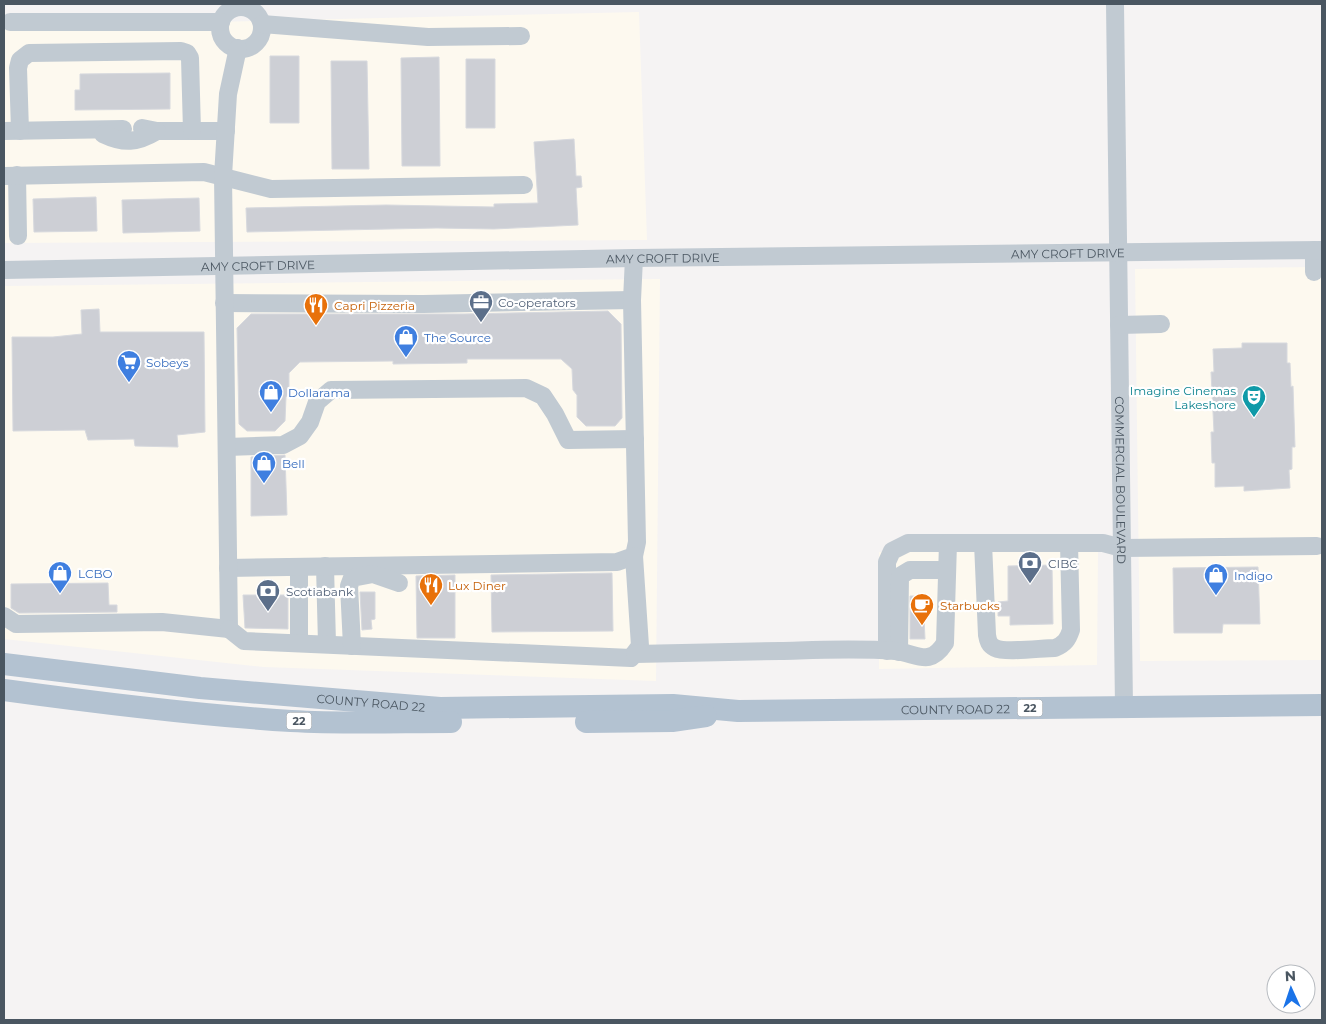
<svg xmlns="http://www.w3.org/2000/svg" width="1326" height="1024" viewBox="0 0 1326 1024" font-family="Montserrat,sans-serif">
	<style>
		.commercial { fill: #fdf9ef }
		.building { fill: #cdcfd5; stroke: #d7d9de }
		.lines { fill: none; stroke-linecap: round; stroke-linejoin: round }
		.minor { stroke: #c1cad2; stroke-width: 18 }
		.major { stroke: #b3c2d1; stroke-width: 22 }
		.labels { text-anchor: middle; dominant-baseline: central; stroke-width: 4.5; stroke-linejoin: round; paint-order: stroke }
		.shield { fill: #fff; stroke: #808990; stroke-width: 1 }
		.shield-label { font-size: 11px; font-weight: bold; fill: #4a5661 }
		.street-label { font-size: 12px; fill: #4a5661; stroke: #fff }
		.service-label { font-size: 12px; fill: #4e5e75; stroke: #fff; text-anchor: start }
		.food-label { font-size: 12px; fill: #c56008; stroke: #fff; text-anchor: start }
		.shop-label { font-size: 12px; fill: #366cbe; stroke: #fff; text-anchor: start }
		.culture-label { font-size: 12px; fill: #0d838f; stroke: #fff; text-anchor: end }
	</style>
	<rect width="100%" height="100%" fill="#f5f3f3"/>
	<path class="commercial" d="M639 12 647 240 4 243V27Z
		M1322 267V660L1140 661 1135 269Z
		M660 279 656 681 264 667 4 639V286Z
		M879 552H1098L1097 665 879 669Z"/>
	<path class="building" d="M270 56H299V123H270Z
		M439 57 440 166H402L401 58Z
		M466 59H495V128H466Z
		M331 61H367L369 169H332Z
		M170 73V109L75 110V90H80V74Z
		M574 139 576 176H581L582 187 576 188 578 225 494 229 437 228 247 232 246 208 386 205 494 207V204L538 203 534 142Z
		M96 197 97 231 34 232 33 199Z
		M199 198 200 231 123 233 122 200Z
		M99 309 100 332H204L205 432 177 435 178 447 135 446 134 439 88 440 85 430 13 431 12 337H53L82 334 81 310Z
		M608 311 621 324 622 418 615 426H586L577 417V395L573 390 572 369 561 359H467V363L393 364V361L300 362 289 373V393L286 397 285 421 275 431H247L239 424 237 328 251 314H464Z
		M1242 343H1287V363H1290L1291 387 1293 386 1295 447H1292V469L1289 470 1290 488 1244 491V486L1215 487V463H1212L1211 432H1214L1211 372H1214L1213 349 1242 348Z
		M285 455 287 515 251 516V457Z
		M1052 565 1053 624 1010 625V616H998V602L1008 601V566Z
		M1258 567 1260 624H1223L1222 633H1174L1173 568Z
		M612 573 613 631 492 632 491 575Z
		M455 575V638H417L416 576Z
		M108 583 109 605H117V612L19 613 11 608V584Z
		M360 592H375V619L371 620 372 629 362 630Z
		M243 595H288V629L245 628Z
		M910 596H923L925 639H910Z"/>
	<g class="lines">
		<g class="minor">
			<path id="s1" d="M1115 4 1124 707"/>
			<circle cx="241" cy="28" r="21"/>
			<path d="M10 22H221"/>
			<path d="M262 24 428 37 521 36"/>
			<path d="M142 128 157 131H226"/>
			<path d="M4 131 123 129"/>
			<path d="M20 131 18 68 20 60 29 53 181 51 187 53 190 58 192 131"/>
			<path d="M103 134C124 144 137 143 157 131"/>
			<path d="M17 175 18 236"/>
			<path d="M4 176 204 172 271 189 524 185"/>
			<path d="M1314 250V272"/>
			<path id="s2" d="M4 270 634 258 1322 250"/>
			<path d="M224 303 423 304 632 300"/>
			<path d="M1119 325 1161 324"/>
			<path d="M227 447 283 445 300 436 310 422 317 402 331 390 526 388 543 396 555 414 568 440 635 439"/>
			<path d="M983 543 987 635C988 641 989 645 995 648 1005 653 1042 648 1055 648 1065 644 1068 639 1071 630L1069 543"/>
			<path d="M325 566 327 644"/>
			<path d="M299 567V643"/>
			<path d="M228 568 617 562 634 556 637 542 632 300 634 258"/>
			<path d="M4 616 16 624 162 622 229 629 223 176 228 94 238 48"/>
			<path d="M229 629 244 641 631 658 640 646 634 556"/>
			<path d="M352 646 349 586 352 578 373 574 399 583"/>
			<path d="M887 651V562L892 551 908 543H948"/>
			<path d="M899 652 900 576 910 570H946"/>
			<path d="M635 654C683 653 731 652 780 651 818 650 856 648 895 651 917 653 929 668 945 643L948 543H1103L1122 548 1317 546"/>
		</g>
		<g class="major">
			<path id="s3" d="M4 664 200 688 440 708 673 705 738 711 1322 705"/>
			<path d="M4 690C99 703 195 715 291 721 344 724 398 722 451 722"/>
			<path d="M586 722 672 721 706 716"/>
		</g>
	</g>
	<defs>
		<g id="office-pin" transform="scale(1.25)"><path d="M0 17L-7.5 6A9.5 9.5 0 1 1 7.5 6Z" fill="#5c6f8a" stroke="#fff"/><path d="M-6-3h4V-5.5h4V-3h4V5H-6ZM-1-4.5V-3h2v-1.5ZM-6 0V1H6V0Z" fill="#fff"/></g>
		<g id="restaurant-pin" transform="scale(1.25)"><path d="M0 17L-7.5 6A9.5 9.5 0 1 1 7.5 6Z" fill="#e8710a" stroke="#fff"/><path d="M-5-6h1v4h1v-4h1v4h1v-4h1v5L-1.5 .5V6h-2V.5L-5-1ZM5-6V6H3V1.5H1.5Q1.5-4 5-6Z" fill="#fff"/></g>
		<g id="shop-pin" transform="scale(1.25)"><path d="M0 17L-7.5 6A9.5 9.5 0 1 1 7.5 6Z" fill="#3f7fe0" stroke="#fff"/><path d="M-5-2.5h2.3a2.7 3.5 0 0 1 5.4 0H5L5.5 6h-11ZM-1.5-2.5h3a1.5 2.3 0 0 0-3 0Z" fill="#fff"/></g>
		<g id="supermarket-pin" transform="scale(1.25)"><path d="M0 17L-7.5 6A9.5 9.5 0 1 1 7.5 6Z" fill="#3f7fe0" stroke="#fff"/><path d="M-6-5.5h2.5l.6 2H6L4.5 2H-2.5L-4.4-4H-6ZM-1.5 3.2a1.3 1.3 0 1 0 .1 0ZM3 3.2a1.3 1.3 0 1 0 .1 0Z" fill="#fff"/></g>
		<g id="theatre-pin" transform="scale(1.25)"><path d="M0 17L-7.5 6A9.5 9.5 0 1 1 7.5 6Z" fill="#0f9aa8" stroke="#fff"/><path d="M-5-5.5Q0-4 5-5.5V0Q5 5 0 6Q-5 5-5 0ZM-3.3-2.5H-1v1.5H-3.3ZM1-2.5H3.3v1.5H1ZM-2.8 1Q0 5.5 2.8 1Z" fill="#fff"/></g>
		<g id="bank-pin" transform="scale(1.25)"><path d="M0 17L-7.5 6A9.5 9.5 0 1 1 7.5 6Z" fill="#5c6f8a" stroke="#fff"/><path d="M-6-4H6V4H-6ZM0-2.3a2.3 2.3 0 1 0 0 4.6a2.3 2.3 0 1 0 0-4.6Z" fill="#fff"/></g>
		<g id="cafe-pin" transform="scale(1.25)"><path d="M0 17L-7.5 6A9.5 9.5 0 1 1 7.5 6Z" fill="#e8710a" stroke="#fff"/><path d="M-5.5-4.5H6V0H3Q3 3.5 0 3.5H-2.5Q-5.5 3.5-5.5 0ZM3-3.2v2h1.7v-2ZM-6 4.5H4V6H-6Z" fill="#fff"/></g>
	</defs>
	<g fill-rule="evenodd">
		<use href="#office-pin" x="481" y="302"/>
		<use href="#restaurant-pin" x="316" y="305"/>
		<use href="#shop-pin" x="406" y="337"/>
		<use href="#supermarket-pin" x="129" y="362"/>
		<use href="#shop-pin" x="271" y="392"/>
		<use href="#theatre-pin" x="1254" y="397"/>
		<use href="#shop-pin" x="264" y="463"/>
		<use href="#bank-pin" x="1030" y="563"/>
		<use href="#shop-pin" x="60" y="573"/>
		<use href="#shop-pin" x="1216" y="575"/>
		<use href="#restaurant-pin" x="431" y="585"/>
		<use href="#bank-pin" x="268" y="591"/>
		<use href="#cafe-pin" x="922" y="605"/>
	</g>
	<g class="labels">
		<g class="shield">
			<rect x="1017.5" y="699.5" width="25" height="17" rx="4"/>
			<rect x="286.5" y="712.5" width="25" height="17" rx="4"/>
		</g>
		<g class="shield-label">
			<text x="1030" y="708">22</text>
			<text x="299" y="721">22</text>
		</g>
		<g class="street-label">
			<text stroke="none"><textPath href="#s2" startOffset="1064">AMY CROFT DRIVE</textPath></text>
			<text stroke="none"><textPath href="#s2" startOffset="659">AMY CROFT DRIVE</textPath></text>
			<text stroke="none"><textPath href="#s2" startOffset="254">AMY CROFT DRIVE</textPath></text>
			<text stroke="none"><textPath href="#s1" startOffset="476">COMMERCIAL BOULEVARD</textPath></text>
			<text stroke="none"><textPath href="#s3" startOffset="369">COUNTY ROAD 22</textPath></text>
			<text stroke="none"><textPath href="#s3" startOffset="954">COUNTY ROAD 22</textPath></text>
		</g>
		<g class="service-label">
			<text x="498" y="302">Co-operators</text>
			<text x="1048" y="563">CIBC</text>
			<text x="286" y="591">Scotiabank</text>
		</g>
		<g class="food-label">
			<text x="334" y="305">Capri Pizzeria</text>
			<text x="448" y="585">Lux Diner</text>
			<text x="940" y="605">Starbucks</text>
		</g>
		<g class="shop-label">
			<text x="424" y="337">The Source</text>
			<text x="146" y="362">Sobeys</text>
			<text x="288" y="392">Dollarama</text>
			<text x="282" y="463">Bell</text>
			<text x="78" y="573">LCBO</text>
			<text x="1234" y="575">Indigo</text>
		</g>
		<g class="culture-label">
			<text x="1236" y="390">Imagine Cinemas<tspan x="1236" dy="14">Lakeshore</tspan></text>
		</g>
	</g>
	<rect width="1326" height="1024" fill="none" stroke="#4a5661" stroke-width="10"/>
	<g transform="translate(1291 989) rotate(357)"><circle r="24" fill="#ffffff" stroke="#b7bbc0"/>
	<path d="M0-4L9 19L0 12L-9 19Z" fill="#1a73e8"/>
	<text y="-8" font-size="14" font-weight="bold" text-anchor="middle" fill="#4a5661">N</text>
	</g>
</svg>
